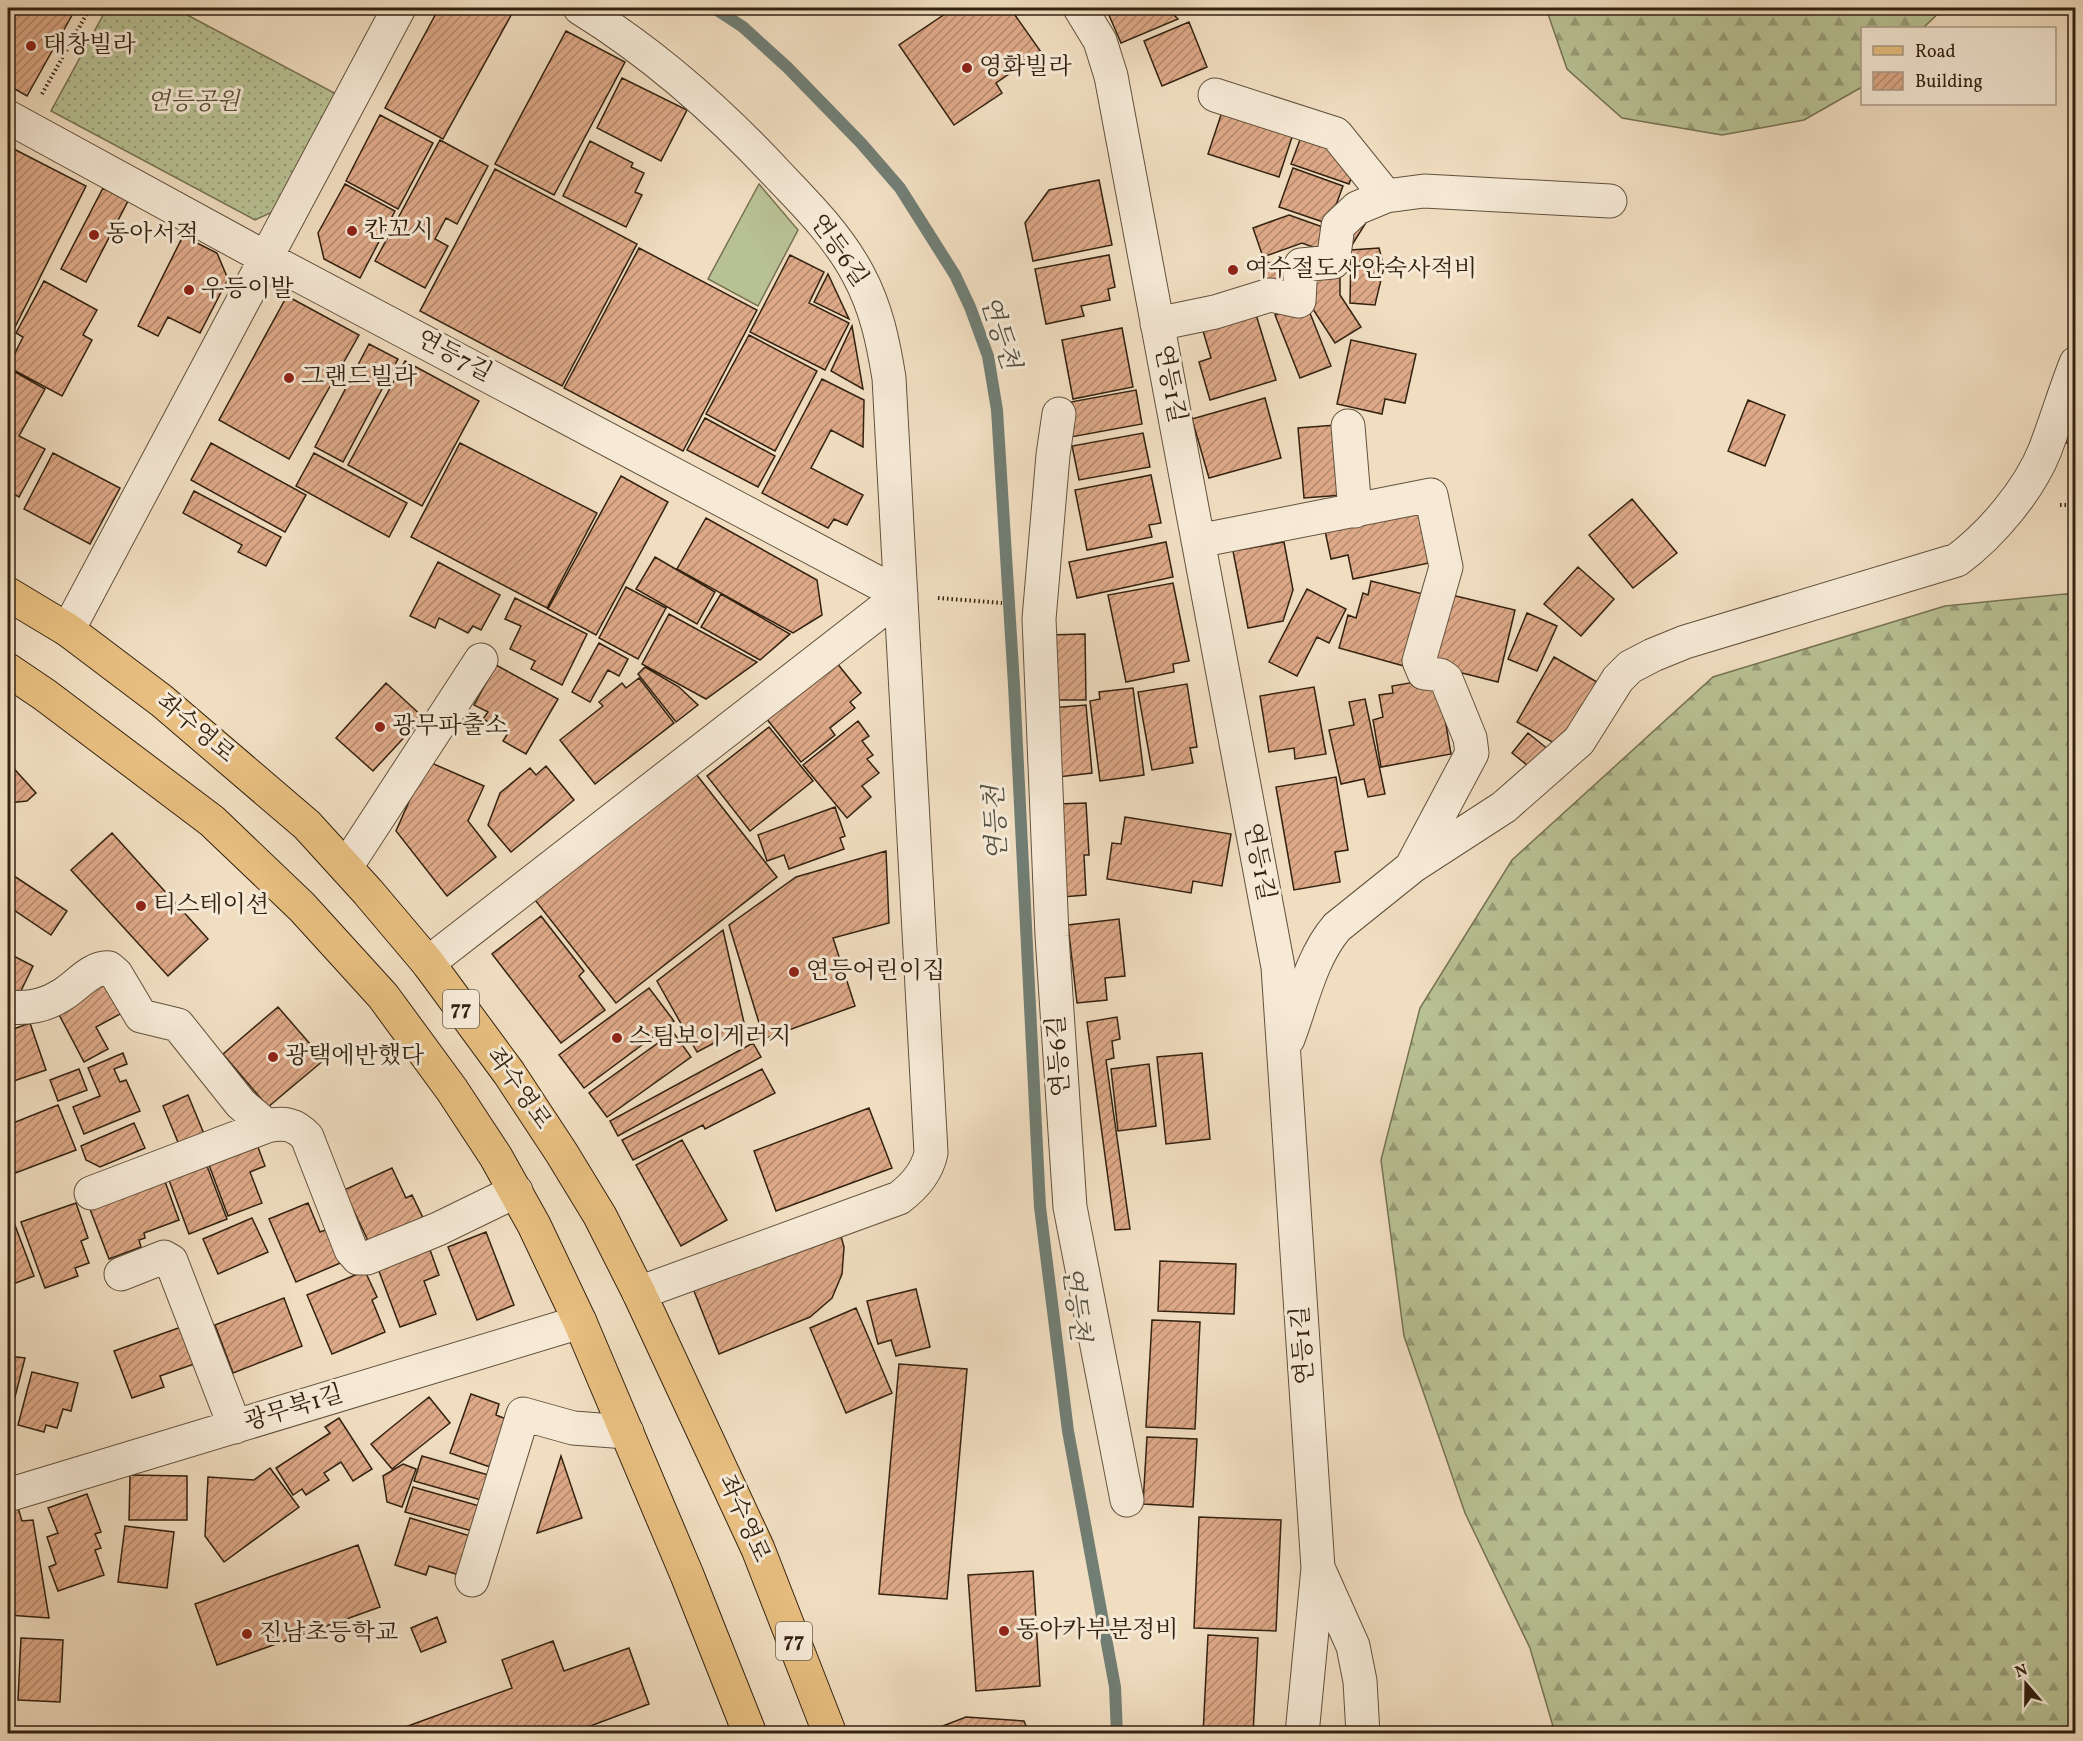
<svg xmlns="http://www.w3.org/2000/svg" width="2083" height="1741" viewBox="0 0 2083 1741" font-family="Vollkorn,'Noto Serif KR',serif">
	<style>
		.grass { fill: url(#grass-dots); stroke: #767252; stroke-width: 1.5 }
		.forest { fill: url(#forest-firs); stroke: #767252; stroke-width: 1.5 }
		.pitch { fill: #b8c194; stroke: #767252; stroke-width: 1.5 }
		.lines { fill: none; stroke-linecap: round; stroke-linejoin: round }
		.stream { stroke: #717e74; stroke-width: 12 }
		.building { fill: url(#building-hatch); stroke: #332210; stroke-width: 1.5 }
		.minor-casing { stroke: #62513c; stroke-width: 35 }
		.major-casing { stroke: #332210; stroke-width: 35 }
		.path { stroke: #332210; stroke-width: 4; stroke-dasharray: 1.5 3; stroke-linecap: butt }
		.minor { stroke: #f6ead7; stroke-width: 33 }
		.major { stroke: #e8bf80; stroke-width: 33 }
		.poi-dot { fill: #8f2418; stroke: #f6ead7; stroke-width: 2 }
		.labels { text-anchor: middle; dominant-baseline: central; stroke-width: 6; stroke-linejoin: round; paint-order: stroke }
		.shield { fill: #f6ead7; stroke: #6e5e4c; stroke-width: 1.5 }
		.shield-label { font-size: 22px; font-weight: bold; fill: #332210 }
		.poi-label { font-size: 24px; fill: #332210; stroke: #f6ead7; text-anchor: start }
		.park-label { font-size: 24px; font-style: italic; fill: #5b5238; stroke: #f6ead7 }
		.street-label { font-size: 24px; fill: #332210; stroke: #f6ead7 }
		.water-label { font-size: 26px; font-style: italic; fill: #525042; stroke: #f6ead7 }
	</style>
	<defs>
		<pattern id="grass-dots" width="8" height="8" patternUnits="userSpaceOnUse" patternTransform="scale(1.5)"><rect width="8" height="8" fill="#b8c194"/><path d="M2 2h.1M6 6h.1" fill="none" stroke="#969c77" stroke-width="1.8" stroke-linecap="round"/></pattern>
		<pattern id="forest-firs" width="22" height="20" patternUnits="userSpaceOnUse" patternTransform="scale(1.5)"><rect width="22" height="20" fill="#b8c194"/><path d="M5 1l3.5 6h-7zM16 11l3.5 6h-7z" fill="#969c77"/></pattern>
		<pattern id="building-hatch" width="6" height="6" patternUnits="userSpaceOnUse" patternTransform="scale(1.5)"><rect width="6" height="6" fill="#dea988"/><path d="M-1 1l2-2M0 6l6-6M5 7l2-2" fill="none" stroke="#b5896e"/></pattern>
	</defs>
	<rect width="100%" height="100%" fill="#f1dec1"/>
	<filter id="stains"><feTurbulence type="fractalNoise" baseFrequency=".00333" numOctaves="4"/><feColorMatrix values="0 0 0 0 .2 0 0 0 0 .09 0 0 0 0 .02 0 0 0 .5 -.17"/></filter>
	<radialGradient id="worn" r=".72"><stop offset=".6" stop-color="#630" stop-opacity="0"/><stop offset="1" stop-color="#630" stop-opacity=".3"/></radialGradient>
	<path class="grass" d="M107 8H174L340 96 279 209 255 220 51 111Z"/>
	<path class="forest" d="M1546 8H1944L1923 28H1862V87L1804 120 1722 135 1622 118 1567 69Z
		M2075 593V1733H1555L1530 1648 1465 1513 1404 1336 1381 1160 1420 1008 1512 860 1713 677 1945 606Z"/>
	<path class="pitch" d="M759 184 798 230 758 306 708 279Z"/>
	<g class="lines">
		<path class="stream" d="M714 8 743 27 787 67 861 143 900 188 955 275 970 307 988 356 997 410 1014 685 1040 1207 1068 1431 1115 1687 1117 1734"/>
	</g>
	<path class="building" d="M8 8H76L27 96 8 85Z
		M195 8H210L206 14Z
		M439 8H515L443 139 385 108Z
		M954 8H1010L1041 52 996 83 1002 93 954 125 899 45Z
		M1106 8H1167L1178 19 1121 43Z
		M1189 22 1207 67 1162 86 1144 41Z
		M566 31 625 62 554 195 495 164Z
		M622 78 687 110 661 161 597 128Z
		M1224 106 1295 128 1279 177 1208 154Z
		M380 115 433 143 398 209 346 181Z
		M1304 129 1354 171 1349 184 1291 164Z
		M440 140 488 166 457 224 446 218 435 239 448 246 425 288 375 261Z
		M590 141 633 163 631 167 644 173 635 192 642 195 626 227 563 196Z
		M8 146 86 186 14 329 8 326Z
		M1293 168 1343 186 1329 224 1279 207Z
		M495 169 637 244 562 386 420 311Z
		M1099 180 1112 245 1033 261 1025 223 1049 190Z
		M345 184 395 211 360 278 324 259 318 233Z
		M103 188 128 201 86 282 61 269Z
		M1289 215 1331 230 1324 251 1302 243 1263 257 1253 228Z
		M1358 215 1367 221 1347 253Z
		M183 236 217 253 228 279 200 333 168 317 158 336 138 326Z
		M639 248 757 310 683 451 564 388Z
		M1379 248 1384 267 1375 305 1350 303 1351 250Z
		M790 255 824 272 809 303 849 323 825 370 750 332Z
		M1109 255 1115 287 1108 289 1110 300 1081 306 1084 316 1046 324 1035 269Z
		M1263 262 1287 264 1285 291 1261 290Z
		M1309 268H1340V295L1361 327 1335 343 1309 303Z
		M828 274 849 319 814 302Z
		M44 281 97 310 83 335 92 340 62 396 8 367 23 337 16 333Z
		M287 296 359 335 289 459 219 420Z
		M1306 303 1331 366 1300 378 1275 315Z
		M1254 308 1276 380 1210 400 1199 362 1211 358 1201 324Z
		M852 326 863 389 831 371Z
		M1122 328 1133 387 1073 399 1062 340Z
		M749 335 817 371 775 451 706 414Z
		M1351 340 1416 354 1405 403 1385 399 1382 414 1337 404Z
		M369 344 398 359 343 462 315 447Z
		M405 361 479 401 422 506 348 465Z
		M8 368 45 389 19 436 45 449 19 497 8 491Z
		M822 379 864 400 863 447 831 430 811 468 863 495 847 525 834 519 828 528 762 493Z
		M1136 390 1142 424 1071 437 1065 403Z
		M2076 392V446L2061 441Z
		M1265 398 1281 458 1209 478 1192 419Z
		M1748 400 1785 415 1765 466 1728 451Z
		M705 418 775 456 758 487 687 450Z
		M1336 425 1343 495 1304 498 1298 428Z
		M1143 433 1150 467 1079 480 1072 446Z
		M211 443 306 495 285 532 191 480Z
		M460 443 597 513 547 608 411 537Z
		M53 453 120 488 90 544 24 509Z
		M314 453 407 503 389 537 296 486Z
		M1151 475 1161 523 1149 525 1152 537 1087 550 1075 490Z
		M621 476 668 502 596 635 548 609Z
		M194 491 281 537 266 566 238 552 242 545 183 513Z
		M1632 499 1677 553 1633 588 1589 535Z
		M1417 506 1429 563 1353 579 1348 555 1331 559 1324 526Z
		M706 518 817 580 822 615 793 633 677 569Z
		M1166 542 1173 577 1077 598 1069 562Z
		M1284 542 1293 590 1283 621 1248 628 1233 551Z
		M655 557 715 592 697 624 636 589Z
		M438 562 500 595 481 630 473 626 468 633 439 618 435 628 410 616Z
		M1578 567 1614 599 1581 636 1544 604Z
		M1371 581 1423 594 1404 666 1339 648 1348 615 1356 618 1363 593 1368 595Z
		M1173 583 1189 661 1173 664 1174 672 1126 682 1108 595Z
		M626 587 666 608 638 659 599 638Z
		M1307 589 1346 609 1329 643 1317 637 1297 676 1269 662Z
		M1443 593 1515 610 1498 682 1426 664Z
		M721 594 790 634 760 660 701 627Z
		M515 598 587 634 562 685 531 669 535 661 510 649 521 626 505 619Z
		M1527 613 1557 626 1537 671 1508 659Z
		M669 614 757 662 706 699 642 664Z
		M1085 634 1086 700H1049L1048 635Z
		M599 643 628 659 619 676 608 670 590 702 572 692Z
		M1554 657 1597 682 1561 747 1517 722Z
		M836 662 861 693 850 702 855 708 830 728 835 735 801 762 766 718Z
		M496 665 558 699 526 754 503 741 508 733 483 719 488 712 474 705Z
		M645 667 679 687 698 705 676 722 638 674Z
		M639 678 674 723 595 784 560 740 603 706 599 702 622 683 626 688Z
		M1438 678 1451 754 1381 767 1373 720 1383 717 1379 695 1393 693 1392 686Z
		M386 683 423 717 373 771 336 738Z
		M1187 684 1197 747 1190 748 1193 763 1152 770 1138 692Z
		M1314 687 1326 754 1295 759 1294 748 1269 752 1260 696Z
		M1133 688 1144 775 1100 781 1090 701 1100 699 1099 692Z
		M1365 699 1385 794 1368 797 1364 779 1341 784 1329 730 1354 725 1349 702Z
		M1086 705 1092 773 1058 777 1051 708Z
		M858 721 869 736 862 741 873 755 867 759 879 773 862 786 871 797 847 818 803 765Z
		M769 727 813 781 750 831 707 776Z
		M1528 733 1549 750 1532 769 1512 753Z
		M427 761 484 786 468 821 496 857 447 896 396 831Z
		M8 762 36 793 27 801 8 803Z
		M546 766 574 800 511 852 488 825 500 793 530 768 536 775Z
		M696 774 777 877 616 1003 535 900Z
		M1336 777 1348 850 1335 852 1340 882 1294 890 1276 787Z
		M1086 803 1089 855H1084L1086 895 1062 897 1057 804Z
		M835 807 845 836 840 838 844 849 789 869 784 855 767 861 758 835Z
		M1125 817 1231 834 1222 886 1193 881 1191 893 1107 879 1112 843 1121 844Z
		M112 833 208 939 168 976 71 870Z
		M886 851 889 923 833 938 855 1006 764 1039 729 925 796 877Z
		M8 872 67 911 51 935 8 906Z
		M541 916 584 971 579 976 605 1010 561 1043 492 954Z
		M1119 919 1125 976 1105 978 1107 1000 1077 1003 1068 925Z
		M723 930 745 1027 697 1052 657 981Z
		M8 953 33 966 15 1003 8 999Z
		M105 982 122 1013 96 1027 108 1049 84 1062 56 1009Z
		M649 988 674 1021 584 1088 559 1055Z
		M278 1007 324 1060 268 1107 223 1054Z
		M1117 1017 1120 1039 1112 1041 1114 1058 1106 1060 1130 1229 1115 1230 1087 1022Z
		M30 1023 46 1070 8 1083V1031Z
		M673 1032 691 1057 607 1117 589 1093Z
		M753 1043 761 1057 618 1136 610 1121Z
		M123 1053 127 1064 114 1069 120 1082 126 1080 140 1111 84 1134 73 1107 100 1096 88 1068Z
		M1202 1053 1210 1139 1166 1144 1157 1057Z
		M1149 1064 1156 1126 1118 1131 1111 1069Z
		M79 1069 87 1090 58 1101 50 1080Z
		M762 1069 775 1093 705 1129 703 1125 633 1160 622 1140Z
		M188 1095 207 1141 182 1152 163 1106Z
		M58 1105 76 1150 10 1175 8 1169V1125Z
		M869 1108 892 1168 776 1211 754 1151Z
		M134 1123 145 1148 100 1167 86 1160 81 1146Z
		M255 1139 265 1166 250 1172 262 1203 228 1216 206 1157Z
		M682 1140 727 1220 681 1246 636 1165Z
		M204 1158 227 1219 189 1234 166 1172Z
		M392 1168 406 1198 412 1195 425 1222 371 1247 344 1190Z
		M163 1176 179 1220 144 1233 145 1238 139 1240 141 1247 109 1259 88 1204Z
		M76 1203 88 1238 81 1241 89 1263 75 1268 78 1276 45 1288 21 1222Z
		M308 1203 320 1232 331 1228 345 1261 296 1282 269 1219Z
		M252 1218 268 1252 218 1274 203 1239Z
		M13 1220 34 1276 8 1286V1222Z
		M839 1229 844 1247 842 1274 832 1298 810 1317 719 1354 692 1286Z
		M486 1232 514 1305 477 1320 448 1247Z
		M429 1247 439 1275 424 1281 436 1314 400 1327 377 1266Z
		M1160 1261 1236 1264 1234 1314 1158 1311Z
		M365 1271 377 1297 372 1300 385 1332 332 1354 307 1295Z
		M916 1289 930 1347 896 1356 891 1340 878 1344 867 1301Z
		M284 1298 302 1346 233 1373 215 1325Z
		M856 1308 892 1393 846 1413 810 1328Z
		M1152 1320 1200 1322 1195 1429 1146 1427Z
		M184 1326 197 1363 160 1376 164 1387 132 1398 114 1351Z
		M8 1356 25 1358 8 1424Z
		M899 1364 967 1369 947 1599 879 1594Z
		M32 1372 78 1383 71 1411 63 1409 57 1428 46 1425 44 1432 18 1425Z
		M471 1394 499 1404 496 1415 506 1419 490 1467 450 1453Z
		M429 1397 450 1423 392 1469 371 1444Z
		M339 1418 372 1469 353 1481 341 1462 324 1473 329 1480 306 1495 302 1489 293 1495 276 1468 330 1433 325 1427Z
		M1147 1437 1197 1439 1193 1507 1143 1504Z
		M422 1456 499 1478 492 1503 414 1481Z
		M561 1456 582 1518 537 1533Z
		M403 1464 416 1469 402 1507 387 1502 383 1476Z
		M270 1468 299 1507 224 1562 205 1536 208 1477 254 1480Z
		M130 1475 187 1476V1520H129Z
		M413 1487 490 1509 483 1534 405 1512Z
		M87 1494 101 1532 95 1534 101 1548 95 1550 104 1575 58 1591 49 1567 56 1564 47 1537 58 1533 48 1508Z
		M18 1508 22 1521 33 1520 49 1618 8 1615V1510Z
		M1199 1517 1281 1520 1276 1631 1194 1628Z
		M410 1518 477 1538 466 1577 429 1566 426 1575 395 1565Z
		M125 1526 174 1532 167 1588 118 1582Z
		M358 1545 380 1607 217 1665 195 1604Z
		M1033 1571 1040 1686 976 1691 968 1575Z
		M437 1617 446 1642 421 1652 411 1628Z
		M1208 1635 1258 1638 1253 1734H1203Z
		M21 1638 63 1640 60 1702 18 1700Z
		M553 1641 564 1671 629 1648 649 1704 569 1734H386L512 1688 502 1660Z
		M966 1717 1024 1721 1029 1734H922Z"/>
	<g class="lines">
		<g class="minor-casing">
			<path id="minor" d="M580 8C656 55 721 113 781 178 809 207 839 238 858 274 876 307 883 341 889 378L931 1153C927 1172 915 1186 899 1198L639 1293
				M1080 8 1100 41 1111 76 1278 967 1318 1568 1302 1734
				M8 117 266 258 901 595
				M1386 196 1424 191 1610 201
				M1157 324 1215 312 1270 295 1299 301 1301 265 1333 262 1338 226 1357 208 1386 196 1336 134 1215 95
				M1059 414 1053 455 1039 619 1052 936 1070 1207 1127 1500
				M1348 426 1355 511
				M1198 541 1431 495 1446 567 1419 661 1424 673 1440 675 1446 679 1470 738 1472 753 1413 864
				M68 630 399 8
				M346 867 481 660
				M428 963 901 595
				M8 1007C27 1009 45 1006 62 995 76 987 92 966 109 968L116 974 141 1016 178 1025 241 1104 267 1126
				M1288 1039C1302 1002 1311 957 1337 927L1413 866 1504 807 1579 741 1618 679 1630 667 1653 655 1685 642 1957 560C1992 534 2029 490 2045 450 2056 421 2065 391 2076 363
				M91 1193 267 1126C284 1122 295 1124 307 1137L351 1250 358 1258H367L438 1229 516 1191
				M121 1274 164 1257 171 1261 235 1427
				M8 1495 580 1322
				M1319 1570 1353 1646 1360 1681 1363 1734
				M472 1580 523 1414 573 1428 627 1432"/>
		</g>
		<g class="major-casing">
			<path id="major" d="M8 594 68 630 162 701 307 825 368 892 428 963 509 1073 561 1152 600 1216 639 1293 758 1549 830 1734
				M8 670 45 695 212 821 302 907 383 996 452 1090 496 1157 534 1225 580 1322 687 1575 750 1734"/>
		</g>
		<path class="path" d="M42 94 90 8
			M2060 505H2067L2076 509
			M938 598 1002 603"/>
		<use href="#minor" class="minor"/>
		<use href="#major" class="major"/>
	</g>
	<g class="poi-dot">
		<circle cx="31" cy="46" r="6"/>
		<circle cx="967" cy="68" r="6"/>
		<circle cx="352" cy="231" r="6"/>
		<circle cx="94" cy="235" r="6"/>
		<circle cx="1233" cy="270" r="6"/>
		<circle cx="189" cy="290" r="6"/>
		<circle cx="289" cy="378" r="6"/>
		<circle cx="380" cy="727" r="6"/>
		<circle cx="141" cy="906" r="6"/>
		<circle cx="794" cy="972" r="6"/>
		<circle cx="617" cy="1038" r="6"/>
		<circle cx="273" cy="1057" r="6"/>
		<circle cx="1004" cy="1631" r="6"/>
		<circle cx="247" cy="1634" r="6"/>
	</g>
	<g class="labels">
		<g class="shield">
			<rect x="443" y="990" width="36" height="38" rx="4.5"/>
			<rect x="776" y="1622" width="36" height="38" rx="4.5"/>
		</g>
		<g class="shield-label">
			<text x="461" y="1009">77</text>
			<text x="794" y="1641">77</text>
		</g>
		<g class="poi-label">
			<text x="43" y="46">태창빌라</text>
			<text x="979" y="68">영화빌라</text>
			<text x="364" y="231">칸꼬시</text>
			<text x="106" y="235">동아서적</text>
			<text x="1245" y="270">여수절도사안숙사적비</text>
			<text x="201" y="290">우등이발</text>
			<text x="301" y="378">그랜드빌라</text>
			<text x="392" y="727">광무파출소</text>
			<text x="153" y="906">티스테이션</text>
			<text x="806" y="972">연등어린이집</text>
			<text x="629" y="1038">스팀보이게러지</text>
			<text x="285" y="1057">광택에반했다</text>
			<text x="1016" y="1631">동아카부분정비</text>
			<text x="259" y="1634">진남초등학교</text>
		</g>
		<g class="park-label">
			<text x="193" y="103">연등공원</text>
		</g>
		<g class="street-label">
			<text transform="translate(838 251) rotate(55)">연등6길</text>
			<text transform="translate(454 357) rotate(28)">연등7길</text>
			<text transform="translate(1169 384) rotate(79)">연등1길</text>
			<text transform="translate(195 729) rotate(40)">좌수영로</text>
			<text transform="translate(1258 862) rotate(79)">연등1길</text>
			<text transform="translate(1060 1056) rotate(-94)">연등6길</text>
			<text transform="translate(518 1089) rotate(55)">좌수영로</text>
			<text transform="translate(1304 1345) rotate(-94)">연등1길</text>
			<text transform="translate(294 1409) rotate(-17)">광무북1길</text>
			<text transform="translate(743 1519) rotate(66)">좌수영로</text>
		</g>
		<g class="water-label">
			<text transform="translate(999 333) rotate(72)">연등천</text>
			<text transform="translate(997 823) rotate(-93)">연등천</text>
			<text transform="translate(1075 1304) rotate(83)">연등천</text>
		</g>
	</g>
	<rect width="2083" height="1741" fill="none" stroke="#f1dec1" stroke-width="30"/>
	<rect x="9" y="9" width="2065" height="1723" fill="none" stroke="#332210" stroke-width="3"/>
	<rect x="15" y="15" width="2053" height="1711" fill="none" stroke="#332210" stroke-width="1.5"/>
	<rect x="1861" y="27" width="195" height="78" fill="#f6ead7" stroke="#a89a87" stroke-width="1.5"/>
	<rect x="1873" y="46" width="30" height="9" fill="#e8bf80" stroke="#a89a87" stroke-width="1.5"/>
	<text x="1915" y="57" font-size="18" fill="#332210">Road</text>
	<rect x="1873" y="72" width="30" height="18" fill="url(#building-hatch)" stroke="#a89a87" stroke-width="1.5"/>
	<text x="1915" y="87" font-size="18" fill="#332210">Building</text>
	<g transform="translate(2026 1684) rotate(340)" stroke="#f6ead7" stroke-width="4.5" paint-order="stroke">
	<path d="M0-4.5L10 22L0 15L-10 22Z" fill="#332210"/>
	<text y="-9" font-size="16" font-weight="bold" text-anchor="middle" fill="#332210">N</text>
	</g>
	<rect width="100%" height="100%" filter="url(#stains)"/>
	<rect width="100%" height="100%" fill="url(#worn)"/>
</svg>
